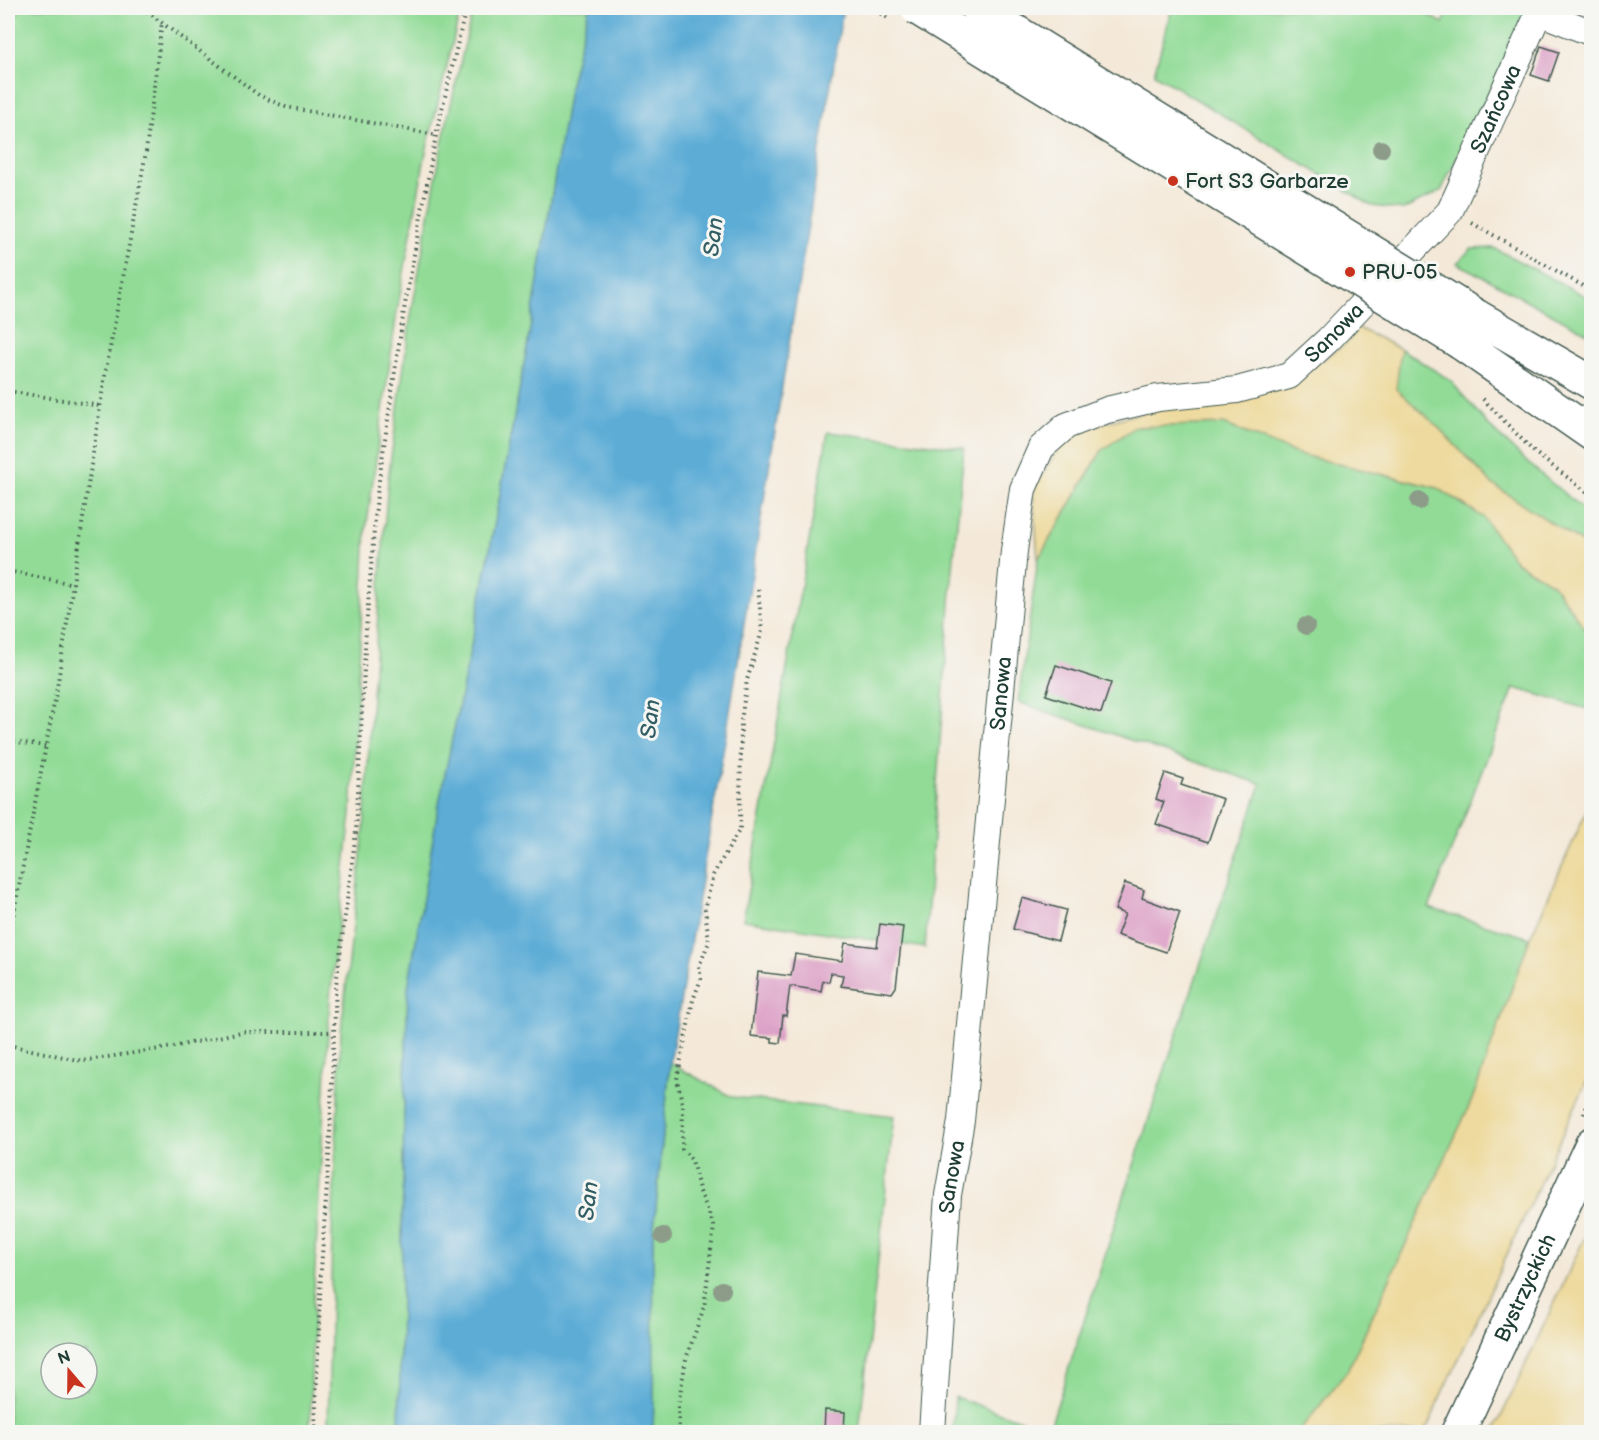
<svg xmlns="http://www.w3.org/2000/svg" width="1599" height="1440" viewBox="0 0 1599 1440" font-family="'Balsamiq Sans',sans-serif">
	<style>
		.green { fill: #91db96; stroke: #588c65; stroke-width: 1.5; fill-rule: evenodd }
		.sand { fill: #eeda9e; stroke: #868c69; stroke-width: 1.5 }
		.water { fill: #5bacd6; stroke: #3d7485; stroke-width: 1.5 }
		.building { fill: #dda2c7 }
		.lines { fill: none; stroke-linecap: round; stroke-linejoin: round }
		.street-casing { stroke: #3f574d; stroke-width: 28 }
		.secondary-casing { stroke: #3f574d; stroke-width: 36 }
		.highway-casing { stroke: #3f574d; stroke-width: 36 }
		.path { stroke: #3f574d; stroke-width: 4; stroke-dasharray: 1.5 4.5; stroke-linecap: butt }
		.street { stroke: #fff; stroke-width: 26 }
		.secondary { stroke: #fff; stroke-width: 33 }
		.highway { stroke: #fff; stroke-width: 33 }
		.highway-bridge-casing { stroke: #3f574d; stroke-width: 36; stroke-linecap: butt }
		.path-bridge { stroke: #3f574d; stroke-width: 4; stroke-dasharray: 1.5 4.5; stroke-linecap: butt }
		.highway-bridge { stroke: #fff; stroke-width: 33 }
		.tree { fill: #8c9c89 }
		.poi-dot { fill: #c8321e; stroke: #f6f6f2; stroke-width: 2 }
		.labels { text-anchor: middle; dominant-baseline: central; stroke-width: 6; stroke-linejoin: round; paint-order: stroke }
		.street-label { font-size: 21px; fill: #1f3d34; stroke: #f6f6f2 }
		.poi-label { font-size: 21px; fill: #1f3d34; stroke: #f6f6f2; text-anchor: start }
		.water-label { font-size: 22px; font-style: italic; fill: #315e65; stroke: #f6f6f2 }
	</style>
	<rect width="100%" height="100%" fill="#f6f6f2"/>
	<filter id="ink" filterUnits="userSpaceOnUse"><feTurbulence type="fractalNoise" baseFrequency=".0167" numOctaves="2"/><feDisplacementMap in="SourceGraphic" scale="12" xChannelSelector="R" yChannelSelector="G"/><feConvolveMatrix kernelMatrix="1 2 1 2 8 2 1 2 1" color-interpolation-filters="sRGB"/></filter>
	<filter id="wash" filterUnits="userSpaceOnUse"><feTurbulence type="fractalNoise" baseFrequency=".008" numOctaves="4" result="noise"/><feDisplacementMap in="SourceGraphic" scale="24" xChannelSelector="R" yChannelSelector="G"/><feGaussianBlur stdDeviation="1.35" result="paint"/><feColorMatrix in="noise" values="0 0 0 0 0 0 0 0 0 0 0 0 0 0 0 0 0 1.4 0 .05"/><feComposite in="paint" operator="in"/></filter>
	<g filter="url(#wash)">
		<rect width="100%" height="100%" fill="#f4e9d9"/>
		<path class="green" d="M21 8H461L425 156 397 311 366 530 351 814 330 997 313 1304 310 1432H8V27ZM51 1353H87V1389H51Z
			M473 8H589L570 84 527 348 482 592 438 809 408 988 404 1112 399 1432H328L332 1234 341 1031 364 830 372 696 388 479 411 315 443 139Z
			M1172 8H1416L1443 23 1450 8H1530L1441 191 1403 210 1372 206 1154 74Z
			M1494 248 1591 299V335L1457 263 1471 249Z
			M1401 349 1450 380 1490 427 1528 463 1591 516V549L1492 484 1434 423 1395 389Z
			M1223 424 1298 454 1438 488 1483 517 1516 562 1553 584 1591 637V710L1514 688 1429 908 1530 938 1472 1100 1348 1370 1299 1432H953L955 1397 1049 1430 1158 1090 1261 784 1018 702 1038 559 1102 450 1134 427Z
			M828 432 964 448 951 590 925 948 743 920Z
			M670 1063 732 1097 894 1116 859 1432H653L654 1394 653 1238Z"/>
		<path class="sand" d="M1356 327 1401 349 1396 389 1434 423 1492 484 1591 549V637L1553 584 1516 562 1483 517 1438 488 1298 454 1224 424 1135 427 1102 450 1038 559 1033 490 1056 452 1078 430 1155 409 1288 384 1349 341Z
			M1591 801V1072L1437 1406 1425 1432H1299L1348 1370 1472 1100 1530 938Z
			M1591 1224V1422L1586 1432H1494Z"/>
		<path class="water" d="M589 8H843L730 711 670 1063 653 1238 654 1394 653 1432H399L404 1112 408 988 438 809 482 592 527 348 570 84Z"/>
		<g id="blocks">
			<path class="building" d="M1541 46 1559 52 1549 81 1531 75Z
				M1056 665 1111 683 1101 713 1046 695Z
				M1165 773 1183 779 1181 785 1223 799 1208 842 1156 824 1164 802 1156 799Z
				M1125 883 1144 890 1142 898 1180 912 1166 952 1117 935 1125 914 1115 910Z
				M1022 898 1066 910 1058 941 1013 929Z
				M880 924 903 927 896 987 892 993 841 986 843 975 831 973 829 982 823 981 821 991 790 986 786 1016 783 1015 780 1043 772 1042V1038L751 1036 758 972 791 976 795 954 842 961 845 943 877 947Z
				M825 1410 845 1412 844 1432H824Z"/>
		</g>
	</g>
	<g filter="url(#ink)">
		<use href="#blocks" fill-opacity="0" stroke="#3f574d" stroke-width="1.5"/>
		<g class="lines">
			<g class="street-casing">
				<g id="street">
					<path d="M1539 12 1592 33"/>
					<path id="s1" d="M932 1432 948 1195 961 1121 1014 551 1023 489 1041 448 1066 426 1107 410 1158 398 1237 390 1289 376 1328 340 1450 211 1541 8"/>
				</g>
			</g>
			<g class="secondary-casing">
				<g id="secondary">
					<path id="s2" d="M1458 1432 1592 1144"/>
				</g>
			</g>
			<g class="highway-casing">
				<path id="highway" d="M1476 316 1592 383
					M1461 343 1592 434"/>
			</g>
			<path class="path" d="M142 8 260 96 286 107 436 135
				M8 18 15 8
				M1472 223 1592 291
				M8 391 100 406
				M1483 399 1534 452 1592 496
				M8 571 73 584
				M8 741 46 746
				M8 944 57 688 104 381 146 152 162 22
				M8 1045 82 1061 173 1047 241 1032H333
				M1583 1114 1592 1096
				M315 1432 321 1270 329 1156 336 985 356 832 366 629 377 494 404 310 421 216 436 135 466 8
				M679 1432 678 1406 686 1359 704 1307 714 1226 699 1189 692 1160 682 1149 683 1107 677 1079 693 1000 701 979 699 966 709 942 705 909 713 875 740 829 741 721 747 680 762 631 758 587"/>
			<use href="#street" class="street"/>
			<use href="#secondary" class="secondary"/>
			<use href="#highway" class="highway"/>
			<g class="highway-bridge-casing">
				<path id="highway-bridge" d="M917 8 1461 343
					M977 8 1476 316"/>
			</g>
			<path class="path-bridge" d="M870 8 888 18"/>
			<use href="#highway-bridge" class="highway-bridge"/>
		</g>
		<g class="tree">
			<circle cx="1381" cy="149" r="9"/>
			<circle cx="1419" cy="501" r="9"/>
			<circle cx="1306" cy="626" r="9"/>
			<circle cx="663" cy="1236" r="9"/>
			<circle cx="722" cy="1290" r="9"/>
		</g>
	</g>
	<g class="poi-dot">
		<circle cx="1173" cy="181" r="6"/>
		<circle cx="1350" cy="272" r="6"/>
	</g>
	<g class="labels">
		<g class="street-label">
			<text stroke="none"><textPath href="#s1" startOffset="1598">Szańcowa</textPath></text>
			<text stroke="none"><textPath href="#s1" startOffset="1318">Sanowa</textPath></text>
			<text stroke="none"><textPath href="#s1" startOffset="742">Sanowa</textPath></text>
			<text stroke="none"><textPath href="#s1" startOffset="256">Sanowa</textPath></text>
			<text stroke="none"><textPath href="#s2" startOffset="159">Bystrzyckich</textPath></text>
		</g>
		<g class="poi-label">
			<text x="1185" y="181">Fort S3 Garbarze</text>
			<text x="1362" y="272">PRU-05</text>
		</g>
		<g class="water-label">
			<text transform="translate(714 237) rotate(-83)">San</text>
			<text transform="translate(651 719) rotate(-83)">San</text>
			<text transform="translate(589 1201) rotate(-83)">San</text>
		</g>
	</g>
	<rect width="1599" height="1440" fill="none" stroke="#f6f6f2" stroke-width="30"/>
	<g transform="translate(69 1371) rotate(340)"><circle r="28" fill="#f6f6f2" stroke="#a0aca6" stroke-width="1.5"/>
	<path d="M0-4.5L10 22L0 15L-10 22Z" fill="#c8321e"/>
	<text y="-9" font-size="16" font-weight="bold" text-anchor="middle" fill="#1f3d34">N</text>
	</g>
</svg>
